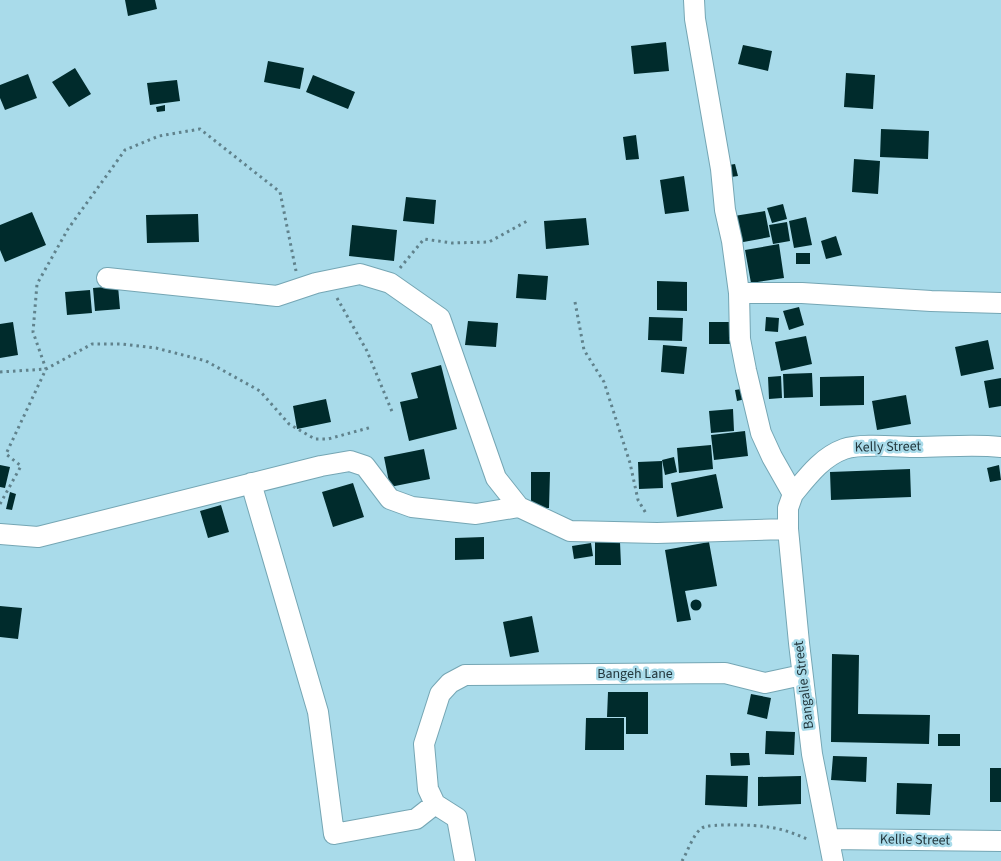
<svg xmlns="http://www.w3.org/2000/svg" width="1001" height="861" viewBox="0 0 1001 861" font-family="'Source Sans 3',sans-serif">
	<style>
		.building { fill: #002b2c }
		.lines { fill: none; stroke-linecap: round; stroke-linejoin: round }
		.minor-casing { stroke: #75a6b4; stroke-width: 22 }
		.path { stroke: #60828c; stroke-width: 3; stroke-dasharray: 2.5 4; stroke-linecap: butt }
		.minor { stroke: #fff; stroke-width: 20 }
		.labels { text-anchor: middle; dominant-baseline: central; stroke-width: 5; stroke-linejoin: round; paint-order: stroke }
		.street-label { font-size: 14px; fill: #23373d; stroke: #a9dbea }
	</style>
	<rect width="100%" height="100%" fill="#a9dbea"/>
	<path class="building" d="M125 0H155L157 9 128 16Z
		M666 42 669 71 634 74 631 46Z
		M743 45 772 51 768 71 738 64Z
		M268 61 304 68 300 89 264 82Z
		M75 68 91 94 69 107 52 82Z
		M846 73 875 75 873 109 844 107Z
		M28 74 37 98 5 110 0 98V85Z
		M313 75 355 92 348 109 306 92Z
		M177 80 180 101 150 105 147 83Z
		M165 105V111L157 112 156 107Z
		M881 129 929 131 928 159 880 157Z
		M636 135 639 159 626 160 623 137Z
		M854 159 880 161 878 194 852 192Z
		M735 164 738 176 731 177 729 165Z
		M684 176 689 211 665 214 660 180Z
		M406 197 436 200 434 224 403 221Z
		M783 204 787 219 772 223 767 208Z
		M765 211 770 237 738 243 734 216Z
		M32 212 46 245 5 262 0 250V225Z
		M198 214 199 242 147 243 146 215Z
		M806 217 812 245 794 248 789 221Z
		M586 218 589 245 546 249 544 221Z
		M787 222 790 241 773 244 769 225Z
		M352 225 397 230 394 261 349 256Z
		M836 236 842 255 826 259 821 241Z
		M779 244 784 278 751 283 745 250Z
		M796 253H810V264H796Z
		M518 274 548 276 546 300 516 298Z
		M657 281 687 282V311L657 310Z
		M118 286 120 309 95 311 93 288Z
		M90 290 92 313 67 315 65 292Z
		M799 307 804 325 789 330 783 311Z
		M649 317 683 318 682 341 648 340Z
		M766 317 779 318 778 332 765 331Z
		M468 321 498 323 496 347 465 345Z
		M13 322 18 355 0 358V324Z
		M709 322H734L735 344H709Z
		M806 336 812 364 781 371 775 342Z
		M988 340 994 369 961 376 955 347Z
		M663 345 687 347 684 374 661 372Z
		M441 365 457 429 409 441 400 402 418 398 411 373Z
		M812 373 813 397 784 398 783 374Z
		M781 376 782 398 769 399 768 377Z
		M864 376V405L820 406V377Z
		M1001 378V406L989 408 984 381Z
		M748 388 750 398 737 401 735 390Z
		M906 395 911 424 877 430 872 401Z
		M326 399 331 422 297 429 293 406Z
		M733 409 734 431 711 433 709 411Z
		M745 431 748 456 714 460 711 435Z
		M711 445 713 469 679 473 677 448Z
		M424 449 430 479 390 487 384 457Z
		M674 457 677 472 665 475 662 460Z
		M662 461 663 488 639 489 638 462Z
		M0 465 10 467 5 488 0 487Z
		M999 465 1001 480 990 482 987 468Z
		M910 469 911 497 831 500 830 472Z
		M531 472H550L549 508H531Z
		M716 474 723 508 677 517 671 483Z
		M353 483 364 517 333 527 322 492Z
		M10 492 16 494 12 510 6 509Z
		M221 505 229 532 208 538 200 511Z
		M484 537V559L455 560V538Z
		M595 542H620L621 565H595Z
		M709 542 717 586 685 591 691 620 677 622 665 550Z
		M591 543 593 556 574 559 572 546Z
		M690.5 605a5.5 5.5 0 1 1 11 0a5.5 5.5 0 1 1-11 0Z
		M0 606 22 608 18 639 0 637Z
		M532 616 539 652 510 657 503 622Z
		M832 654 859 655 858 714 930 715 929 744 831 742Z
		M608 692H648V734H626V717H607Z
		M751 694 771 698 767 719 747 714Z
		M586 718H624V750H585Z
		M766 731 795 732 794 755 765 754Z
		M938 734H960V746H938Z
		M730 753H749L750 765 731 766Z
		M833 756 867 757 866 782 831 780Z
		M990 768H1001V802H990Z
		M706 775 748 776 747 807 705 805Z
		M801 776V804L758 806V777Z
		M897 783 932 784 930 815 896 814Z"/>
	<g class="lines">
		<g class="minor-casing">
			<path id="minor" d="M694 0 695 19 721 169 725 210 732 241 739 293 740 339 746 370 761 433 772 457 793 494 788 508V529L799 643 812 754 833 861
				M107 278 277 296 316 283 360 274 390 283 440 318 496 478 519 507 570 531 657 533 788 529
				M739 293H802L931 301 1001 303
				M251 483 318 712 334 834 416 819 435 804
				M793 494C808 476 822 457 844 449 860 443 899 447 917 447 945 447 973 444 1001 447
				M0 534 38 537 321 466 350 461 365 466 390 499 412 507 476 514 519 507
				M829 839 1001 841
				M465 861 457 818 435 804 428 789 424 744 440 694 450 683 465 675 725 673 765 683 802 675"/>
		</g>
		<path class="path" d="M400 268 424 239 452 243 489 242 529 220
			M337 298 367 351 393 414
			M575 302 584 350 604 382 630 463 638 500 647 515
			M0 372 46 369 92 344H122L156 348 206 361 260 391 289 424 315 439H328L372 427
			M0 504 21 466 6 454 46 369 33 332 37 284 68 229 125 150 159 136 200 129 280 192 296 271
			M682 861C688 851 693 834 702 828 709 823 758 825 768 827 783 829 796 834 809 840"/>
		<use href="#minor" class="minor"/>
	</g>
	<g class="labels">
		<g class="street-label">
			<text transform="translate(888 447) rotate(-1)">Kelly Street</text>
			<text x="635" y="674">Bangeh Lane</text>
			<text transform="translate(804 685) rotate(-97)">Bangalie Street</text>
			<text transform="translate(915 840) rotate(1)">Kellie Street</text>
		</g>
	</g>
</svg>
